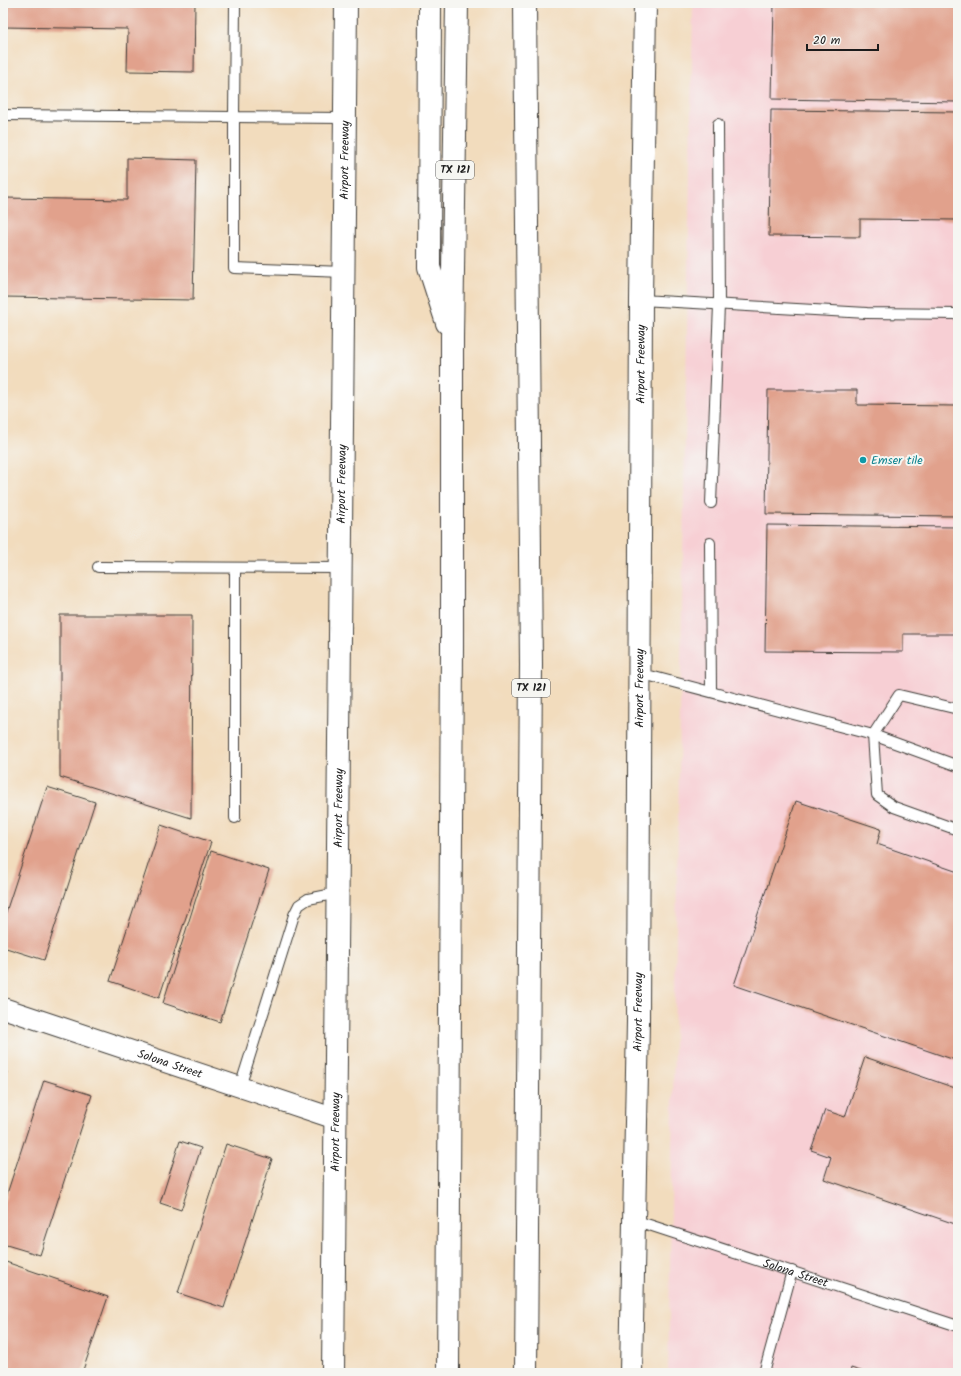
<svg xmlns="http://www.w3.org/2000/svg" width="961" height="1376" viewBox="0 0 961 1376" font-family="Kalam,sans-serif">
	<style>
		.built { fill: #f7cfd4 }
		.building { fill: #e1a18c }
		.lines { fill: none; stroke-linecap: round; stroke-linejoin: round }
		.lane-casing { stroke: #3c3934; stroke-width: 12 }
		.street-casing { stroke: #3c3934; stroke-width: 22 }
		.secondary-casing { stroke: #3c3934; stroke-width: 24 }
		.highway-casing { stroke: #3c3934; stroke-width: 24 }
		.lane { stroke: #fff; stroke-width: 10 }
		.street { stroke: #fff; stroke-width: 20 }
		.secondary { stroke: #fff; stroke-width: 22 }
		.highway { stroke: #fff; stroke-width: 22 }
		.culture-dot { fill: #0f9aa8; stroke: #f6f6f2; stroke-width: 1.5 }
		.labels { text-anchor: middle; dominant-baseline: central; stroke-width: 4; stroke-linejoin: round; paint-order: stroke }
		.shield { fill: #f6f6f2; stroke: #5d5d5c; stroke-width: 1 }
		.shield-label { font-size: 11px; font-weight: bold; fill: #1c1c1c }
		.street-label { font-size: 12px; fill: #1c1c1c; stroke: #f6f6f2 }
		.culture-label { font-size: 12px; fill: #0d838f; stroke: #f6f6f2; text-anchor: start }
	</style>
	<rect width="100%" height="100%" fill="#f6f6f2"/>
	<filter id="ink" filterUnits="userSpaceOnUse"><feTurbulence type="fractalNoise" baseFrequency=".025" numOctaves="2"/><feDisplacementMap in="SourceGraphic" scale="8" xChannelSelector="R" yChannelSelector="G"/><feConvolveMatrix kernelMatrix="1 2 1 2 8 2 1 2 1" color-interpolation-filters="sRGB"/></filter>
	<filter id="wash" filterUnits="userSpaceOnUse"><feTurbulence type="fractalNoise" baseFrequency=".012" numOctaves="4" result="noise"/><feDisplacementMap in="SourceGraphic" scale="16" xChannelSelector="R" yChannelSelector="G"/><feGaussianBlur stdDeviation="0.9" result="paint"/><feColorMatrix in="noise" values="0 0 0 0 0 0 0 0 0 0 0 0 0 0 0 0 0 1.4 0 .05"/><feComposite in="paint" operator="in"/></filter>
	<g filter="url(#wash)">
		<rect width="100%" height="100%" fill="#f2dcbd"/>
		<path class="built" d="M693 3H958V1373H668Z"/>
		<g id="blocks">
			<path class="building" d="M3 3H195L194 72 127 71 128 29 3 27Z
				M774 3H958V102L772 99Z
				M771 110 958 112V220L860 219V237L769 236Z
				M127 158 196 160 193 300 3 297V198L127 200Z
				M768 390H857V405L958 406V516L766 514Z
				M767 525 958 527V634H903V652L765 651Z
				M60 615H192L191 818 60 777Z
				M47 787 95 802 44 960 3 947V921Z
				M796 801 881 829 877 844 958 872V1061L734 985Z
				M161 825 211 842 159 998 110 981Z
				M211 851 269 870 220 1022 163 1003Z
				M865 1057 958 1089V1225L824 1179 831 1157 811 1150 825 1110 845 1117Z
				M3 1070 7 1072 3 1084Z
				M44 1080 92 1095 40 1255 3 1244V1206Z
				M180 1141 201 1148 181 1210 160 1203Z
				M226 1144 272 1159 224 1308 178 1293Z
				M3 1261 108 1297 82 1373H3Z
				M851 1368 867 1373H850Z"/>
		</g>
	</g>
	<g filter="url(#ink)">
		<use href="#blocks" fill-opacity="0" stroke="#3c3934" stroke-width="1"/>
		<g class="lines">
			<g class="lane-casing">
				<g id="lane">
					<path d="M235 3 234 117 345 118"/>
					<path d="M3 115 234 117V268L344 272"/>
					<path d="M641 300 867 313 958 314"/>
					<path d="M711 503 719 305 718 124"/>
					<path d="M710 543 711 691"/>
					<path d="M98 567 341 568"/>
					<path d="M639 673 873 735 899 695 958 709"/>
					<path d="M958 766 873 735 877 795 894 807 958 830"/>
					<path d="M235 818V568"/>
					<path d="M240 1087 294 915 299 905 308 899 338 893"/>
					<path id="s1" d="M634 1220 958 1326"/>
					<path d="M764 1373 792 1271"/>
				</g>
			</g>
			<g class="street-casing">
				<g id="street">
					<path id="s2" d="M3 1008 336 1119"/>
				</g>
			</g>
			<g class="secondary-casing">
				<g id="secondary">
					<path id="s3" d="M333 1373 346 3"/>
					<path id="s4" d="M631 1373 638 1022 641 300 645 3"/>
				</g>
			</g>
			<g class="highway-casing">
				<path id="highway" d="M430 3 429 267 447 323
					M525 3 531 664 526 1373
					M448 1373 452 647V338L457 3"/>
			</g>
			<use href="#lane" class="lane"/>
			<use href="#street" class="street"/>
			<use href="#secondary" class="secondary"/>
			<use href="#highway" class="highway"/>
		</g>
	</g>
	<circle class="culture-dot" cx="863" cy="460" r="4"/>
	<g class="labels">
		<g class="shield">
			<rect x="436" y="161" width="38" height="18" rx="3"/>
			<rect x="512" y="679" width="38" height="18" rx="3"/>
		</g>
		<g class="shield-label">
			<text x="455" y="170">TX 121</text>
			<text x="531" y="688">TX 121</text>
		</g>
		<g class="street-label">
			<text stroke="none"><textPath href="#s3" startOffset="1213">Airport Freeway</textPath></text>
			<text stroke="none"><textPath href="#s4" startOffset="1009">Airport Freeway</textPath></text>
			<text stroke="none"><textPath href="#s3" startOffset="889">Airport Freeway</textPath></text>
			<text stroke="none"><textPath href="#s4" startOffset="685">Airport Freeway</textPath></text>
			<text stroke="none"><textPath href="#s3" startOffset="565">Airport Freeway</textPath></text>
			<text stroke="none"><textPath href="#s4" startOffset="361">Airport Freeway</textPath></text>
			<text stroke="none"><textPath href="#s2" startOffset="176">Solona Street</textPath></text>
			<text stroke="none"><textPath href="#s3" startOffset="241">Airport Freeway</textPath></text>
			<text stroke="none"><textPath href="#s1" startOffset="170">Solona Street</textPath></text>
		</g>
		<g class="culture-label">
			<text x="871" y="460">Emser tile</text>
		</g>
	</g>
	<rect width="961" height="1376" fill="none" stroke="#f6f6f2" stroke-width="16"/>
	<path d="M807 44v6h71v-6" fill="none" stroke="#1c1c1c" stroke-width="2"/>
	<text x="813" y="44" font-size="12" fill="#1c1c1c" stroke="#f6f6f2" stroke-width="3" paint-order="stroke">20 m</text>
</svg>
